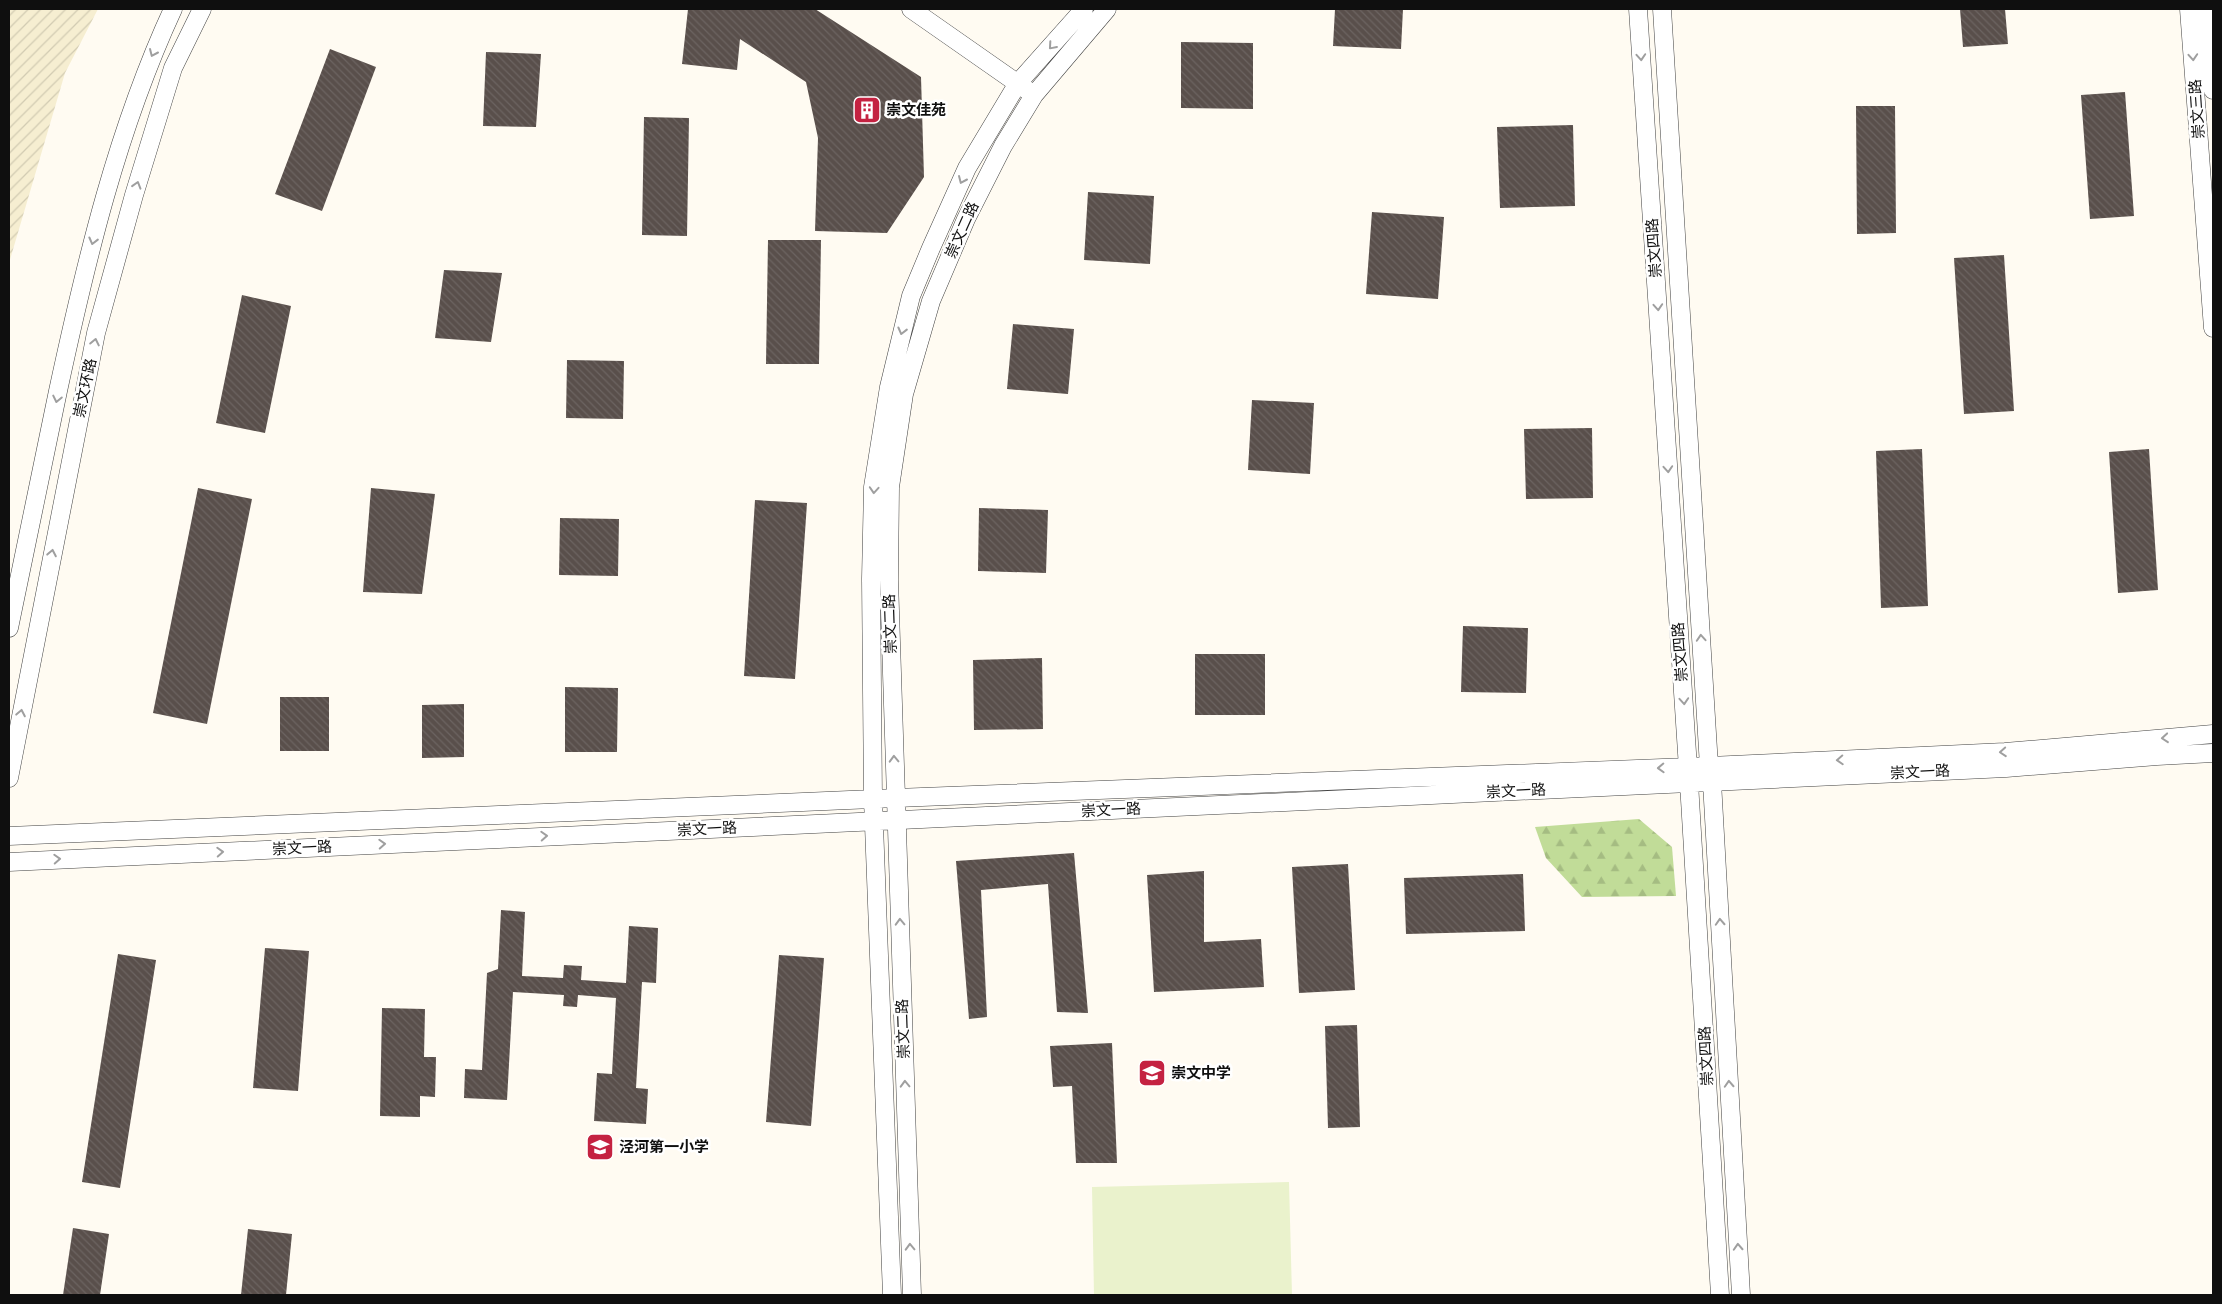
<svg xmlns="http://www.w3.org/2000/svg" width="2222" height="1304" viewBox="0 0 2222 1304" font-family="'Crimson Pro','Noto Sans SC',serif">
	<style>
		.farmland { fill: url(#farmland-furrows) }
		.forest { fill: url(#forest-firs) }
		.pitch { fill: #eaf2cc }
		.building { fill: url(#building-back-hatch) }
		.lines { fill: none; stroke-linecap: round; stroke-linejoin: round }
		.minor-casing { stroke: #424242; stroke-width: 19 }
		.minor { stroke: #fff; stroke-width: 18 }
		.oneway { stroke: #9f9f9f }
		.labels { text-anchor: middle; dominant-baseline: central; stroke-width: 5; stroke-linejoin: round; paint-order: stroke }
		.street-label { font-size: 15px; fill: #0f0f0f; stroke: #fff }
		.poi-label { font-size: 15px; font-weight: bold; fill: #0f0f0f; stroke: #fff; text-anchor: start }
	</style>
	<defs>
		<pattern id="farmland-furrows" width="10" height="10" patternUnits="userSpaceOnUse" patternTransform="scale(1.25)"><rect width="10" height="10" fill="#f6eed1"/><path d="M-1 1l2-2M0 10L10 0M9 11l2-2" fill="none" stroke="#d2cbb2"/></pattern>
		<pattern id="forest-firs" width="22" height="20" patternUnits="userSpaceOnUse" patternTransform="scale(1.25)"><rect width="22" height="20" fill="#c1dc98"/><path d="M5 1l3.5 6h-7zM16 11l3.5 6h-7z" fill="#a5bc82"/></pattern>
		<pattern id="building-back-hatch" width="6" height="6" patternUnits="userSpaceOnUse" patternTransform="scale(1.25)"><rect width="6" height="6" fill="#594f4b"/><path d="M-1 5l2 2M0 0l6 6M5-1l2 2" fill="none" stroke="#6c6461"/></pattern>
	</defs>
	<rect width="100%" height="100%" fill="#fffbf2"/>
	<path class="farmland" d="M9 9H98L65 73 9 263Z"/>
	<path class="forest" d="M1639 819 1672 847 1676 896 1582 897 1546 858 1535 827Z"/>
	<path class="pitch" d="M1289 1182 1292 1295H1094L1092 1187Z"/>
	<path class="building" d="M688 9H815L921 77 924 177 887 233 815 231 818 138 806 82 740 39 737 70 682 64Z
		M1335 9H1403L1401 49 1333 46Z
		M1960 9H2005L2008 44 1963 47Z
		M1181 42 1253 43V109L1181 108Z
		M330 49 376 67 322 211 275 194Z
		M486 52 541 54 536 127 483 126Z
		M2125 92 2134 216 2090 219 2081 95Z
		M1856 106H1895L1896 233 1857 234Z
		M644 117 689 118 687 236 642 235Z
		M1573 125 1575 206 1500 208 1497 127Z
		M1088 192 1154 196 1150 264 1084 260Z
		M1372 212 1444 217 1438 299 1366 294Z
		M768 240H821L819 364H766Z
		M2004 255 2014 411 1964 414 1954 258Z
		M444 270 502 273 491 342 435 338Z
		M242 295 291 306 265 433 216 423Z
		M1013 324 1074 329 1068 394 1007 389Z
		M567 360 624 361 623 419 566 418Z
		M1252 400 1314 403 1310 474 1248 470Z
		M1592 428 1593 498 1526 499 1524 429Z
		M1922 449 1928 606 1881 608 1876 451Z
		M2149 449 2158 590 2118 593 2109 452Z
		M198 488 252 499 207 724 153 713Z
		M371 488 435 494 422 594 363 592Z
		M755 500 807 503 795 679 744 676Z
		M979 508 1048 510 1046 573 978 571Z
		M560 518 619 519 618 576 559 575Z
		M1463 626 1528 628 1526 693 1461 692Z
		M1195 654H1265V715H1195Z
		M1042 658 1043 729 974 730 973 660Z
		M565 687 618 688 617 752H565Z
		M280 697H329V751H280Z
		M464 704V757L422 758V705Z
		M1074 853 1088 1013 1057 1012 1048 884 981 890 987 1017 969 1019 956 861Z
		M1348 864 1355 990 1299 993 1292 867Z
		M1204 871V942L1261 939 1264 987 1154 992 1147 875Z
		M1523 874 1525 931 1406 934 1404 878Z
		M501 910 525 912 522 976 563 978 564 965 582 966 581 980 626 983 629 926 658 928 656 983 642 982 636 1088 648 1089 646 1124 594 1121 597 1073 612 1074 616 998 578 995 577 1007 563 1006 564 995 513 992 507 1100 464 1098 465 1069 482 1070 487 973 498 969Z
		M265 948 309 951 298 1091 253 1088Z
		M118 954 156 960 120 1188 82 1182Z
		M779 955 824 958 811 1126 766 1122Z
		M382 1008 425 1009 424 1057H436L435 1097 420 1096V1117L380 1116Z
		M1357 1025 1360 1127 1328 1128 1325 1026Z
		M1112 1043 1117 1163H1076L1072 1086 1053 1087 1050 1046Z
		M73 1228 109 1234 100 1295H63Z
		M248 1229 292 1234 286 1295H241Z"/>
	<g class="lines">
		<g class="minor-casing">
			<path id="minor" d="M911 9 1027 90
				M1638 9 1689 783 1720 1295
				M1662 9 1709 766 1712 782 1741 1295
				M2189 9 2213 328
				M2207 9 2213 90
				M9 628C25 549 42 470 58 391 86 261 117 130 173 9
				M9 778 96 333 134 195 173 68 202 9
				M9 836 896 798 1688 767 2005 752 2213 734
				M9 862 2006 768 2157 756 2213 753
				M892 1295 873 799 871 579 873 487 889 387 911 296 931 248 967 168 1018 83 1084 9
				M912 1295 889 580 890 487 904 394 931 301 966 219 1003 146 1034 95 1107 9"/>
		</g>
		<use href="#minor" class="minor"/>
	</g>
	<defs><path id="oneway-chevron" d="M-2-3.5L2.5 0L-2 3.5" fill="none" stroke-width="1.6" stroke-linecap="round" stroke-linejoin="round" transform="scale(1.25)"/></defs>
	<g class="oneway">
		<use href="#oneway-chevron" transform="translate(1052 46) rotate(131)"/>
		<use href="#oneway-chevron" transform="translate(153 53) rotate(114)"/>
		<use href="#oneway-chevron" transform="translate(1641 57) rotate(86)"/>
		<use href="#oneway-chevron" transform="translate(2193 57) rotate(86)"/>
		<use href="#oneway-chevron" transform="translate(962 180) rotate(114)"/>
		<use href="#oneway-chevron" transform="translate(137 185) rotate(-73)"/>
		<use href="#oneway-chevron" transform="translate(93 241) rotate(104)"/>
		<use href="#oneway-chevron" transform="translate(1658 307) rotate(86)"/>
		<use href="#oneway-chevron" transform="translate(902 331) rotate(104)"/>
		<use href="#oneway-chevron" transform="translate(95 342) rotate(-78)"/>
		<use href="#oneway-chevron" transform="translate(57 399) rotate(102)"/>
		<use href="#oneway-chevron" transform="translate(1668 469) rotate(86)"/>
		<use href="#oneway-chevron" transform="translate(874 490) rotate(94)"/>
		<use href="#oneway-chevron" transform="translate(52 553) rotate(-79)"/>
		<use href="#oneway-chevron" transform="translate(1701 638) rotate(-94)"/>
		<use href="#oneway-chevron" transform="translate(1684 701) rotate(86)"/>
		<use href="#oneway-chevron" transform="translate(21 713) rotate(-79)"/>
		<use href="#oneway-chevron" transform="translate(2165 738) rotate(175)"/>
		<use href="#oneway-chevron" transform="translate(2003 752) rotate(176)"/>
		<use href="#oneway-chevron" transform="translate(894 759) rotate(-92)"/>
		<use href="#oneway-chevron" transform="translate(1840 760) rotate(177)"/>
		<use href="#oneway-chevron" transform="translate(1661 768) rotate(178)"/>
		<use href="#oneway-chevron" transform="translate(544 836) rotate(-3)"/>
		<use href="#oneway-chevron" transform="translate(382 844) rotate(-3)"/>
		<use href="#oneway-chevron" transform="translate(220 852) rotate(-3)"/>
		<use href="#oneway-chevron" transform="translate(57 859) rotate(-3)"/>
		<use href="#oneway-chevron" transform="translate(900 922) rotate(-92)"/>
		<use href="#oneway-chevron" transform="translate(1720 922) rotate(-93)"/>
		<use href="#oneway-chevron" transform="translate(905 1084) rotate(-92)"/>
		<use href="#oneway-chevron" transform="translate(1729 1084) rotate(-93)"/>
		<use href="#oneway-chevron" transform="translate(910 1247) rotate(-92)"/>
		<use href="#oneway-chevron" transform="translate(1738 1247) rotate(-93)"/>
	</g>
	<defs>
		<g id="building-square" transform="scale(1.4375)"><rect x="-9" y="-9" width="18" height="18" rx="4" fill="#c42241" stroke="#fff"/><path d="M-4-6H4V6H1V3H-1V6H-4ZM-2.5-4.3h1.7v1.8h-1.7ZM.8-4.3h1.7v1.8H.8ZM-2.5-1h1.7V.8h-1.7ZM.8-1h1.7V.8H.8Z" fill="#fff"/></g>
		<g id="school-square" transform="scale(1.4375)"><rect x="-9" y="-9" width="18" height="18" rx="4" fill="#c42241" stroke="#fff"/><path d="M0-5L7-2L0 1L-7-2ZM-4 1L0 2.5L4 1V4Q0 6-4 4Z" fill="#fff"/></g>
	</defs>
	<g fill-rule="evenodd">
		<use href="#building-square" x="867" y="110"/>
		<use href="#school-square" x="1152" y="1073"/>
		<use href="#school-square" x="600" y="1147"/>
	</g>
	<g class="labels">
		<g class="street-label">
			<text transform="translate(2197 109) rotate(-94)">崇文三路</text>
			<text transform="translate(962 230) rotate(-66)">崇文二路</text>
			<text transform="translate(1654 248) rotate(-94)">崇文四路</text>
			<text transform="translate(85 388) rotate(-78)">崇文环路</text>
			<text transform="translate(890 624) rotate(-92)">崇文二路</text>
			<text transform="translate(1680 652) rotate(-94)">崇文四路</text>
			<text transform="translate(1920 772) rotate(-3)">崇文一路</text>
			<text transform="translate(1516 791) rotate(-3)">崇文一路</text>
			<text transform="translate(1111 810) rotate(-3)">崇文一路</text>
			<text transform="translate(707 829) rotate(-3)">崇文一路</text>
			<text transform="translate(302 848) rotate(-3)">崇文一路</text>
			<text transform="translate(903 1029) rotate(-92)">崇文二路</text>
			<text transform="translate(1706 1056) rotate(-93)">崇文四路</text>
		</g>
		<g class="poi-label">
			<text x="886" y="110">崇文佳苑</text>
			<text x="1171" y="1073">崇文中学</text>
			<text x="619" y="1147">泾河第一小学</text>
		</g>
	</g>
	<rect width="2222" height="1304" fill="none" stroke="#0f0f0f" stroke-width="20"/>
</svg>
